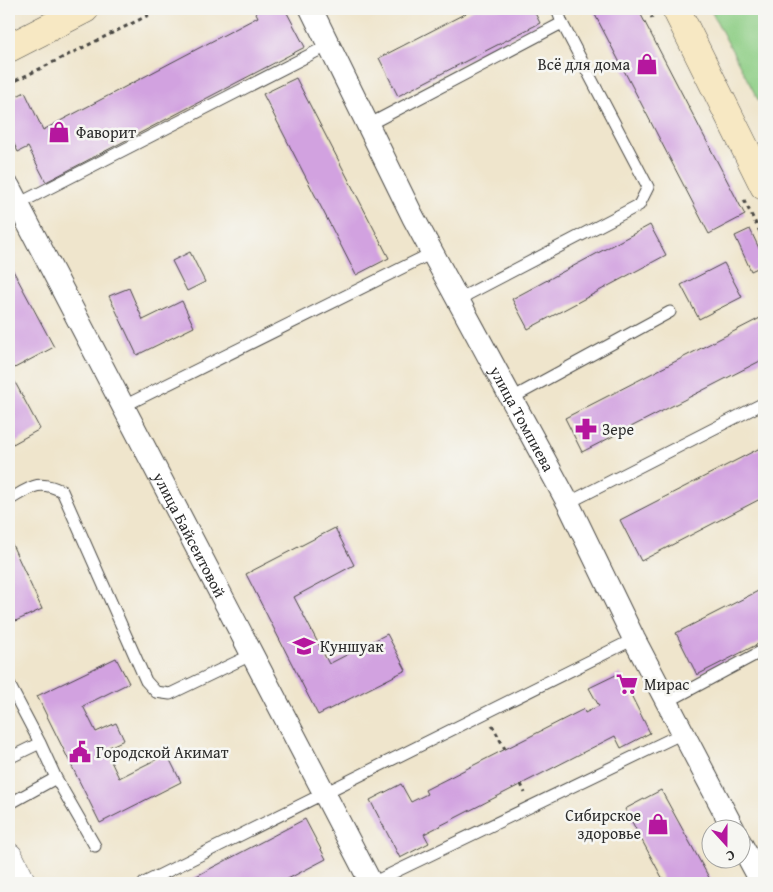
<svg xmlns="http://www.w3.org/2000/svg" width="773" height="892" viewBox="0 0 773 892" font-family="'Gentium Book Plus',serif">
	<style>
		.green { fill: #8ece85; stroke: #5c7c58 }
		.building { fill: #d2a2e0 }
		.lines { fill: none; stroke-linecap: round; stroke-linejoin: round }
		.service-casing { stroke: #484743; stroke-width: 13 }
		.minor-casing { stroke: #484743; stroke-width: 24 }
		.tertiary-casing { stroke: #484743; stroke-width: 29 }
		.secondary-casing { stroke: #484743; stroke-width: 29 }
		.path { stroke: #484743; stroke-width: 3; stroke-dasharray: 4 4; stroke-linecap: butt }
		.service { stroke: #fff; stroke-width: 11 }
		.minor { stroke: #fff; stroke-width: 22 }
		.tertiary { stroke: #fff; stroke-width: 28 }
		.secondary { stroke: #f7e8c3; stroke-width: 28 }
		.labels { text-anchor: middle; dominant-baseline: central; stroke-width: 5; stroke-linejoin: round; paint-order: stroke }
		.poi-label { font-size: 16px; fill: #2b2b2b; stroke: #f6f6f2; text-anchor: start }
		.street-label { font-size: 16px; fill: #2b2b2b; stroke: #f6f6f2 }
	</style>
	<rect width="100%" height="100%" fill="#f6f6f2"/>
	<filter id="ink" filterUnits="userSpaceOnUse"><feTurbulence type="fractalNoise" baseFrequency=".02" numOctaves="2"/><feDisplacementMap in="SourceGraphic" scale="10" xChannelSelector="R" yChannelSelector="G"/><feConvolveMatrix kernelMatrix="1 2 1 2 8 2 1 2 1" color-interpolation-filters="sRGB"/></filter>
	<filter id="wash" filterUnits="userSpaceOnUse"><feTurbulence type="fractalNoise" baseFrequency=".0096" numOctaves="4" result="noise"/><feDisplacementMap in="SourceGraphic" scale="20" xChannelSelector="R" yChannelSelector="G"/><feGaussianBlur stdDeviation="1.12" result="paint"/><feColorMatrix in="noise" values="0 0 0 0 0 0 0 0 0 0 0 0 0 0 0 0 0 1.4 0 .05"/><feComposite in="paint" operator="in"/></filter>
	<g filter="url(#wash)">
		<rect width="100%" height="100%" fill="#efe5cc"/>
		<path class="green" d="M710 9H764V111Z"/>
		<g id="blocks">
			<path class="building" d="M254 9H290L286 11 305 47 46 182 28 147 18 152 9 134V100L25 92 43 130 258 17Z
				M474 9H533L540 23 398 96 379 58Z
				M592 9H638L745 215 709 234Z
				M296 78 389 258 356 275 263 94Z
				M650 225 666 255 528 329 512 299Z
				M750 229 764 259V265L751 271 735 236Z
				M190 252 205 282 187 291 172 261Z
				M9 263 54 347 9 371Z
				M724 263 742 297 699 319 681 285Z
				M129 288 143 320 182 301 194 327 137 355 109 296Z
				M764 316V359L582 452 565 418Z
				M9 371 40 429 13 444 9 437Z
				M764 446V497L641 561 620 520Z
				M335 528 354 565 294 597 329 664 387 634 406 670 318 715 246 574Z
				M9 538 42 609 9 624Z
				M764 588V641L697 675 676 633Z
				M116 658 129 683 83 706 96 732 116 723 124 740 105 749 119 778 167 754 181 782 100 823 37 696Z
				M620 673 650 733 621 748 615 736 424 834 429 843 400 858 370 800 401 784 411 802 427 794 425 790 584 709 585 713 599 706 589 688Z
				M661 790 712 883H665L625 809Z
				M305 819 326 859 280 883H183Z"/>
		</g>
	</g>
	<g filter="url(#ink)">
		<use href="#blocks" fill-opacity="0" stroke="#484743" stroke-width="1"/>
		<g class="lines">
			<g class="service-casing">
				<path id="service" d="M368 125 562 23
					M18 204 329 45
					M457 300 639 205 648 187 562 23 557 9
					M512 398 670 312
					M122 407 432 253
					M9 500C31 487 38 479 62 491L146 681 156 692 170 694 251 655
					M568 503 764 403
					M9 684 40 743 56 778 95 846
					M667 702 764 650
					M9 758 40 743
					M9 804 56 778
					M144 883 634 639
					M372 883 683 733"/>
			</g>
			<g class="minor-casing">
				<g id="minor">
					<path id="s1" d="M311 9 413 217 568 503 634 639 734 830"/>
					<path id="s2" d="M9 187 371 883"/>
					<path d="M740 842 762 883"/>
				</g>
			</g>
			<g class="tertiary-casing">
				<path id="tertiary" d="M9 857 22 883"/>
			</g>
			<g class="secondary-casing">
				<path id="secondary" d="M676 9 764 186
					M9 48 85 9"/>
			</g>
			<path class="path" d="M648 9 652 18
				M9 84 161 9
				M744 200 764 240
				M492 725 505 749
				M521 784 525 793"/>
			<use href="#service" class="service"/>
			<use href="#minor" class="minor"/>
			<use href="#tertiary" class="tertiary"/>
			<use href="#secondary" class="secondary"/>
		</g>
	</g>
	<defs>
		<g id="shop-bare" transform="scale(1.725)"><path d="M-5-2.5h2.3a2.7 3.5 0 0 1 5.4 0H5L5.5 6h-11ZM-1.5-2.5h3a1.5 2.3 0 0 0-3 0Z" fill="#b5179e" stroke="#f6f6f2" stroke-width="2.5" paint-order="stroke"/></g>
		<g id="pharmacy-bare" transform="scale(1.725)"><path d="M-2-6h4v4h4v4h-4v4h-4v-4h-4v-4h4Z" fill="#b5179e" stroke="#f6f6f2" stroke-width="2.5" paint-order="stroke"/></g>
		<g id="school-bare" transform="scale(1.725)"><path d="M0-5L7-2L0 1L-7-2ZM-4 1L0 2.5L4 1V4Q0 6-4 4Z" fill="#b5179e" stroke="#f6f6f2" stroke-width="2.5" paint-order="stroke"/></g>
		<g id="supermarket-bare" transform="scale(1.725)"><path d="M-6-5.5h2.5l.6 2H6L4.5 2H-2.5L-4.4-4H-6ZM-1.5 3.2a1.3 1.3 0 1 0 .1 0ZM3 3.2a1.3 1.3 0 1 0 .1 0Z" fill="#b5179e" stroke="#f6f6f2" stroke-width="2.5" paint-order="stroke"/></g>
		<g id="civic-bare" transform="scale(1.725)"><path d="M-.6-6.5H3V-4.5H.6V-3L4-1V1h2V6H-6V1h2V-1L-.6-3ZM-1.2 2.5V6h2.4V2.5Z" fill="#b5179e" stroke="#f6f6f2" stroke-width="2.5" paint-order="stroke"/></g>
	</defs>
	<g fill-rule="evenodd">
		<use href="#shop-bare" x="647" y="64"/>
		<use href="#shop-bare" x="59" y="132"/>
		<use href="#pharmacy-bare" x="586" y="429"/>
		<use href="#school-bare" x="304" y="646"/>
		<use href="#supermarket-bare" x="627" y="684"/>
		<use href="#civic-bare" x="80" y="752"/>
		<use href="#shop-bare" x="658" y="824"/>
	</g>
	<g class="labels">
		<g class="poi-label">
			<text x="630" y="64" text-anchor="end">Всё для дома</text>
			<text x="76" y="132">Фаворит</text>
			<text x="602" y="429">Зере</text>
			<text x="320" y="646">Куншуак</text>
			<text x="644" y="684">Мирас</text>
			<text x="96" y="752">Городской Акимат</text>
			<text x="641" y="815" text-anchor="end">Сибирское<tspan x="641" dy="18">здоровье</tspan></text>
		</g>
		<g class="street-label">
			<text stroke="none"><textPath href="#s1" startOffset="461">улица Томпиева</textPath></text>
			<text stroke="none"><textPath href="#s2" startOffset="392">улица Байсеитовой</textPath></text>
		</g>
	</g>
	<rect width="773" height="892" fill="none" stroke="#f6f6f2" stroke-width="30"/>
	<g transform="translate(726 844) rotate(159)"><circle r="24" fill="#f6f6f2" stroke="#a5a5a2"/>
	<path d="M0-4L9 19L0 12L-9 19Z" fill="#b5179e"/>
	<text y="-8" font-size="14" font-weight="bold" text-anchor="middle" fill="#2b2b2b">С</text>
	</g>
</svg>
